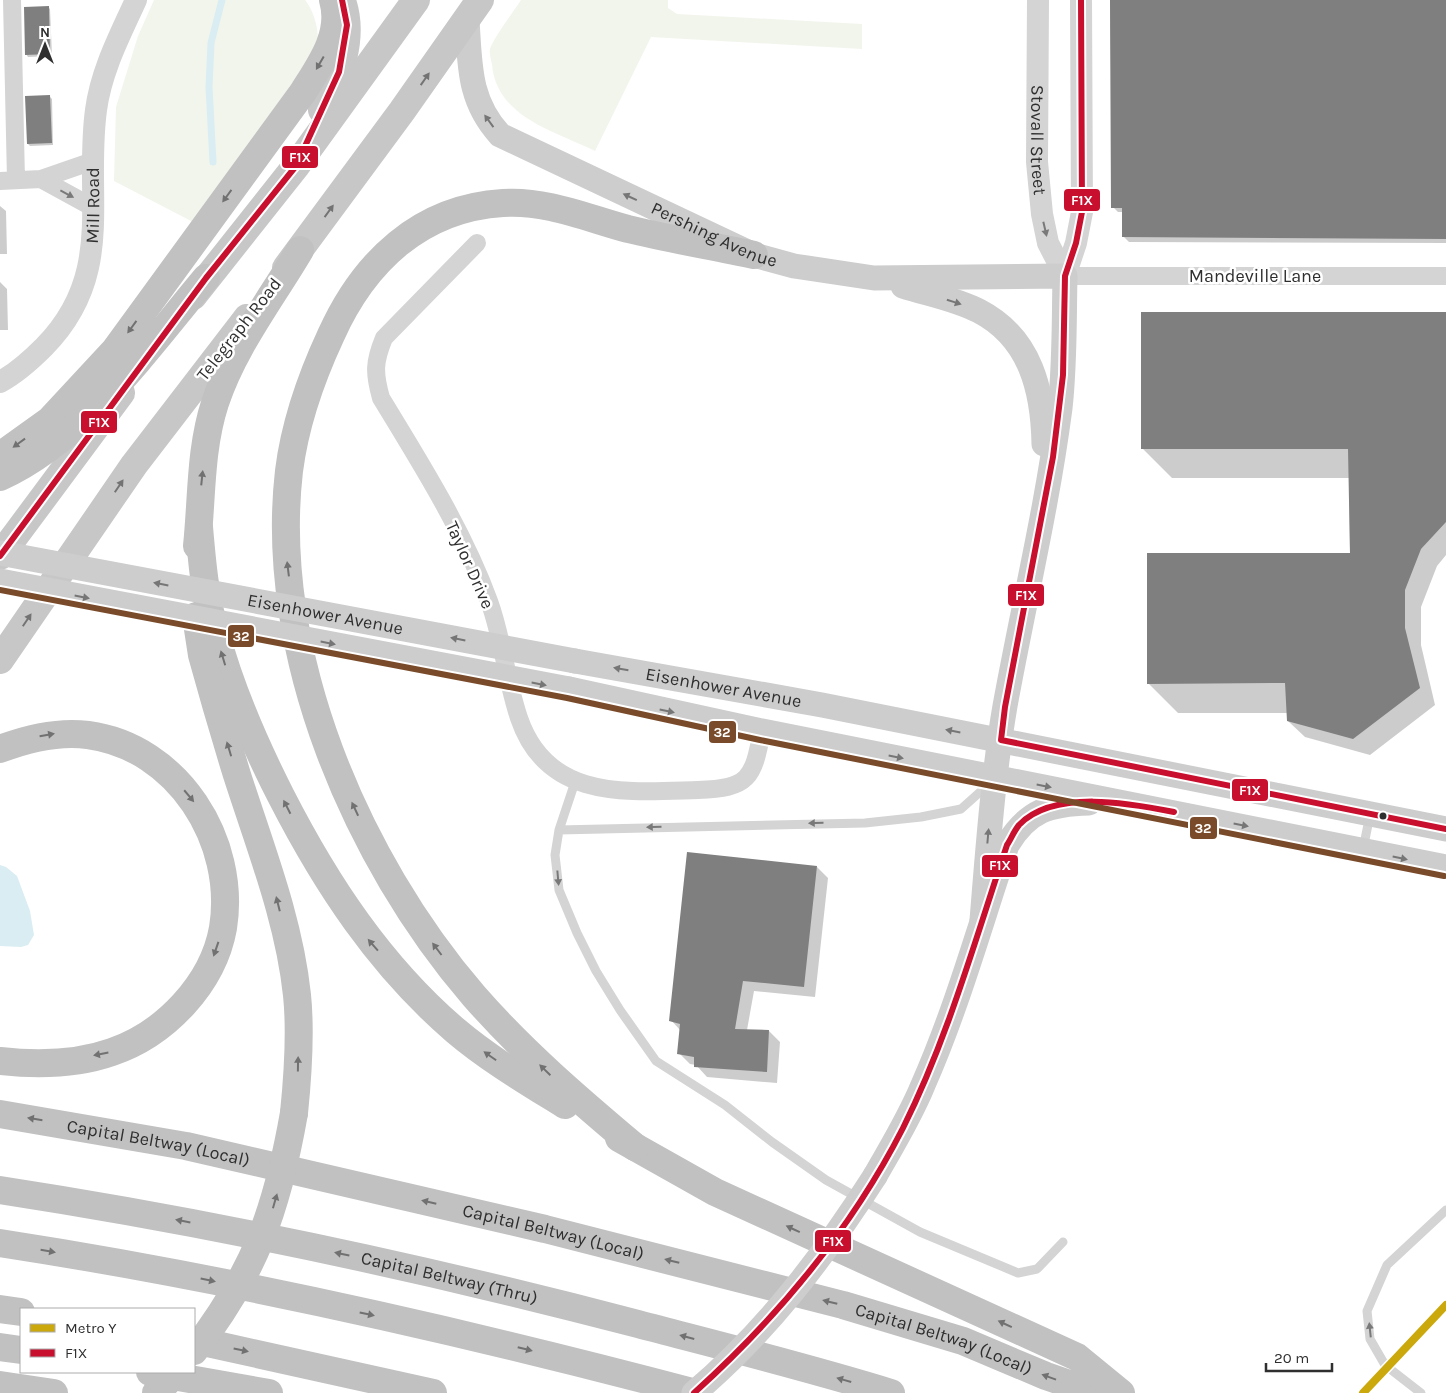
<svg xmlns="http://www.w3.org/2000/svg" width="1446" height="1393" viewBox="0 0 1446 1393" font-family="Karla,sans-serif">
	<style>
		.green { fill: #f2f5ec }
		.water { fill: #d9edf2 }
		.shadow { fill: #0003 }
		.lines { fill: none; stroke-linecap: round; stroke-linejoin: round }
		.stream { stroke: #d9edf2; stroke-width: 7 }
		.building { fill: #7f7f7f }
		.service { stroke: #d4d4d4; stroke-width: 9 }
		.minor { stroke: #d4d4d4; stroke-width: 18 }
		.tertiary { stroke: #d4d4d4; stroke-width: 22 }
		.secondary { stroke: #cdcdcd; stroke-width: 25 }
		.primary { stroke: #c7c7c7; stroke-width: 28 }
		.motorway { stroke: #c1c1c1; stroke-width: 28 }
		.secondary-bridge { stroke: #cdcdcd; stroke-width: 25 }
		.motorway-bridge { stroke: #c1c1c1; stroke-width: 28 }
		.bus-1-casing { stroke: #fff; stroke-width: 10 }
		.bus-2-casing { stroke: #fff; stroke-width: 10 }
		.bus-1 { stroke: #c8102e; stroke-width: 6 }
		.bus-2 { stroke: #7a4b2a; stroke-width: 6 }
		.metro-1-casing { stroke: #fff; stroke-width: 11 }
		.metro-1 { stroke: #cba80c; stroke-width: 8 }
		.oneway { fill: #717171 }
		.oneway2 { fill: #737373 }
		.oneway3 { fill: #767676 }
		.oneway4 { fill: #797979 }
		.bus-dot { fill: #2f2f2f; stroke: #fff; stroke-width: 2 }
		.labels { text-anchor: middle; dominant-baseline: central; stroke-width: 5; stroke-linejoin: round; paint-order: stroke }
		.street-label { font-size: 18px; fill: #2f2f2f; stroke: #fff }
		.line-badge { stroke: #fff; stroke-width: 2 }
		.badge-label { font-size: 14px; text-anchor: middle; font-weight: bold; fill: #fff }
	</style>
	<rect width="100%" height="100%" fill="#fff"/>
	<path class="green" d="M154 0H305C313 9 320 31 317 43 315 50 310 56 307 62L193 222 114 181 116 107 138 36Z
		M521 0H668V8L677 14 862 24V49L651 37 595 151C554 131 496 117 492 64 491 60 489 53 490 49 493 39 514 11 521 0Z"/>
	<path class="water" d="M0 865 6 867 17 876 30 911 34 935 28 945 21 947 0 946Z"/>
	<path class="shadow" d="M1110 0H1446V243L1129 242 1123 236V212H1118L1113 207Z
		M48 7 50 9 52 56 28 57 26 54Z
		M50 97 52 99 53 145 30 146 28 144Z
		M0 206 6 211 7 254H0Z
		M0 263V282L7 289 8 330H0Z
		M1446 314V555L1437 566 1421 607V645L1435 705 1370 755 1305 737 1288 721V713H1178L1148 683 1350 554 1349 478H1172L1142 448Z
		M817 867 828 878 815 997 754 991 747 1030 769 1031 780 1042 777 1083 707 1077 696 1065 690 1064 679 1053 680 1030 671 1020Z"/>
	<g class="lines">
		<path class="stream" d="M213 162 209 87 211 43 222 0"/>
	</g>
	<path class="building" d="M1110 0H1446V239L1122 237V208H1111Z
		M49 6 50 54 25 55 24 7Z
		M50 95 52 143 27 144 25 96Z
		M1141 312H1446V522L1421 549 1405 590V628L1420 688 1353 739 1287 721 1285 683 1147 684V553H1350L1348 449H1141Z
		M687 852 817 866 804 987 743 981 735 1029 769 1030 767 1072 694 1067V1057L677 1054 680 1024 669 1021Z"/>
	<g class="lines">
		<path class="service" d="M575 782 559 830 555 855 559 890 577 933 596 971 620 1010 656 1061 725 1105 772 1142 826 1180 920 1232 1018 1273 1037 1269 1063 1242
			M559 830 865 823 921 817 961 809 989 784
			M1363 849 1370 815
			M1421 1393 1385 1365 1370 1339 1367 1311 1387 1265 1446 1210"/>
		<path class="minor" d="M12 0 16 180
			M41 179 94 208
			M0 181 41 179 93 161
			M477 243 384 338C374 362 374 373 381 398 420 462 463 530 489 601 503 639 506 680 519 718 547 801 627 792 698 790 749 788 753 779 762 731
			M1065 276H1446"/>
		<g class="tertiary">
			<path id="s1" d="M1038 0 1037 162 1042 214 1048 243 1065 276"/>
			<path d="M1065 276 1076 243 1082 212 1081 0"/>
			<path id="s2" d="M0 382C17 373 31 360 44 347 116 274 84 198 96 110 101 71 120 35 136 0"/>
		</g>
		<g class="secondary">
			<path id="s3" d="M467 20C470 64 468 100 500 135L754 255 794 266 874 278 1065 276C1064 320 1065 364 1060 408 1047 508 1023 607 1005 706 993 776 988 848 982 920"/>
			<path d="M903 286C928 294 956 299 979 311 1031 338 1043 391 1044 444"/>
			<path id="s4" d="M575 661 822 705 1446 829"/>
			<path d="M569 689 762 731 1446 867"/>
			<path d="M875 1176C892 1146 910 1117 923 1085 957 1008 980 925 1007 845 1028 810 1050 804 1089 803"/>
		</g>
		<path class="primary" d="M322 110C339 77 355 38 342 1
			M286 268 402 111 480 0
			M193 296 296 166 416 0
			M0 556 121 393
			M0 660 134 465 247 318"/>
		<g class="motorway">
			<path d="M0 456 50 420 115 350 303 92C320 65 343 34 333 0"/>
			<path d="M0 477C84 439 148 347 206 278"/>
			<path d="M199 527C202 562 205 597 215 631 230 688 254 743 281 796 326 884 380 966 456 1031 489 1059 528 1082 565 1105"/>
			<path d="M197 546C202 498 200 449 215 403 233 348 271 299 300 250"/>
			<path d="M196 616 202 655C213 695 225 736 237 775 260 847 289 919 297 995 301 1034 298 1074 294 1113"/>
			<path d="M0 749C29 738 58 731 88 735 178 747 237 841 223 928 213 984 165 1034 112 1052 78 1064 36 1065 0 1061"/>
			<path id="s5" d="M0 1114 186 1146 545 1229 843 1305 963 1341 1046 1376 1095 1393"/>
			<path d="M619 1138 715 1192 1077 1357 1121 1393"/>
			<path d="M635 1147C578 1099 523 1052 474 996 356 859 268 653 289 471 295 423 311 378 331 335 364 262 420 208 503 203 546 200 587 218 628 229 669 239 712 246 754 255"/>
			<path id="s6" d="M0 1190C215 1223 428 1269 638 1324 722 1346 807 1367 891 1393"/>
			<path d="M0 1243C234 1279 466 1332 696 1393"/>
			<path d="M0 1309 21 1312"/>
			<path d="M194 1340 433 1393"/>
			<path d="M0 1347 21 1350"/>
			<path d="M150 1372 269 1393"/>
			<path d="M0 1385 54 1393"/>
		</g>
		<g class="secondary-bridge">
			<path id="s7" d="M0 553 575 661"/>
			<path d="M0 581 569 689"/>
			<path d="M694 1393C767 1331 824 1256 875 1176"/>
		</g>
		<path class="motorway-bridge" d="M194 1351C255 1272 277 1210 294 1113
			M156 1393 177 1372"/>
		<g class="bus-1-casing">
			<path id="bus-1" d="M1081 0 1082 212 1076 243 1065 276 1063 375 1053 457 1005 707 1001 740 1446 829
				M0 556 206 278 296 166 339 72 347 25 342 0
				M694 1393C778 1317 851 1230 903 1128 948 1038 975 940 1007 845 1011 839 1014 831 1019 825 1054 789 1130 803 1174 812"/>
		</g>
		<g class="bus-2-casing">
			<path id="bus-2" d="M0 590 567 698 760 740 1444 876"/>
		</g>
		<use href="#bus-1" class="bus-1"/>
		<use href="#bus-2" class="bus-2"/>
		<g class="metro-1-casing">
			<path id="metro-1" d="M1363 1393 1446 1305"/>
		</g>
		<use href="#metro-1" class="metro-1"/>
	</g>
	<defs><path id="oneway-solid" d="M-6-.8H1V-3.2L6.5 0L1 3.2V.8H-6Z" transform="scale(1.25)"/></defs>
	<g class="oneway">
		<use href="#oneway-solid" transform="translate(320 63) rotate(120)"/>
		<use href="#oneway-solid" transform="translate(227 196) rotate(126)"/>
		<use href="#oneway-solid" transform="translate(132 327) rotate(126)"/>
		<use href="#oneway-solid" transform="translate(19 443) rotate(144)"/>
		<use href="#oneway-solid" transform="translate(202 478) rotate(-84)"/>
		<use href="#oneway-solid" transform="translate(288 569) rotate(-97)"/>
		<use href="#oneway-solid" transform="translate(223 658) rotate(-107)"/>
		<use href="#oneway-solid" transform="translate(47 735) rotate(-10)"/>
		<use href="#oneway-solid" transform="translate(229 749) rotate(-107)"/>
		<use href="#oneway-solid" transform="translate(189 796) rotate(50)"/>
		<use href="#oneway-solid" transform="translate(287 807) rotate(-117)"/>
		<use href="#oneway-solid" transform="translate(355 809) rotate(-115)"/>
		<use href="#oneway-solid" transform="translate(278 904) rotate(-104)"/>
		<use href="#oneway-solid" transform="translate(373 945) rotate(-131)"/>
		<use href="#oneway-solid" transform="translate(216 949) rotate(109)"/>
		<use href="#oneway-solid" transform="translate(437 949) rotate(-127)"/>
		<use href="#oneway-solid" transform="translate(101 1054) rotate(169)"/>
		<use href="#oneway-solid" transform="translate(490 1056) rotate(-145)"/>
		<use href="#oneway-solid" transform="translate(298 1064) rotate(-89)"/>
		<use href="#oneway-solid" transform="translate(545 1070) rotate(-136)"/>
		<use href="#oneway-solid" transform="translate(35 1119) rotate(-171)"/>
		<use href="#oneway-solid" transform="translate(275 1201) rotate(-74)"/>
		<use href="#oneway-solid" transform="translate(429 1202) rotate(-167)"/>
		<use href="#oneway-solid" transform="translate(183 1221) rotate(-169)"/>
		<use href="#oneway-solid" transform="translate(793 1229) rotate(-155)"/>
		<use href="#oneway-solid" transform="translate(48 1251) rotate(10)"/>
		<use href="#oneway-solid" transform="translate(342 1254) rotate(-168)"/>
		<use href="#oneway-solid" transform="translate(672 1261) rotate(-166)"/>
		<use href="#oneway-solid" transform="translate(208 1280) rotate(12)"/>
		<use href="#oneway-solid" transform="translate(830 1302) rotate(-166)"/>
		<use href="#oneway-solid" transform="translate(367 1314) rotate(12)"/>
		<use href="#oneway-solid" transform="translate(1005 1324) rotate(-155)"/>
		<use href="#oneway-solid" transform="translate(687 1337) rotate(-165)"/>
		<use href="#oneway-solid" transform="translate(525 1349) rotate(14)"/>
		<use href="#oneway-solid" transform="translate(241 1350) rotate(12)"/>
		<use href="#oneway-solid" transform="translate(1049 1377) rotate(-160)"/>
		<use href="#oneway-solid" transform="translate(844 1380) rotate(-164)"/>
	</g>
	<g class="oneway2">
		<use href="#oneway-solid" transform="translate(425 79) rotate(-55)"/>
		<use href="#oneway-solid" transform="translate(329 211) rotate(-54)"/>
		<use href="#oneway-solid" transform="translate(119 486) rotate(-56)"/>
		<use href="#oneway-solid" transform="translate(27 620) rotate(-56)"/>
	</g>
	<g class="oneway3">
		<use href="#oneway-solid" transform="translate(489 121) rotate(-126)"/>
		<use href="#oneway-solid" transform="translate(630 197) rotate(-155)"/>
		<use href="#oneway-solid" transform="translate(954 302) rotate(18)"/>
		<use href="#oneway-solid" transform="translate(161 584) rotate(-169)"/>
		<use href="#oneway-solid" transform="translate(82 597) rotate(11)"/>
		<use href="#oneway-solid" transform="translate(458 639) rotate(-169)"/>
		<use href="#oneway-solid" transform="translate(328 643) rotate(11)"/>
		<use href="#oneway-solid" transform="translate(621 669) rotate(-170)"/>
		<use href="#oneway-solid" transform="translate(539 684) rotate(11)"/>
		<use href="#oneway-solid" transform="translate(667 711) rotate(12)"/>
		<use href="#oneway-solid" transform="translate(953 731) rotate(-169)"/>
		<use href="#oneway-solid" transform="translate(896 757) rotate(11)"/>
		<use href="#oneway-solid" transform="translate(1044 786) rotate(11)"/>
		<use href="#oneway-solid" transform="translate(1241 825) rotate(11)"/>
		<use href="#oneway-solid" transform="translate(988 836) rotate(-85)"/>
		<use href="#oneway-solid" transform="translate(1400 858) rotate(12)"/>
	</g>
	<g class="oneway4">
		<use href="#oneway-solid" transform="translate(67 194) rotate(28)"/>
		<use href="#oneway-solid" transform="translate(1045 229) rotate(77)"/>
		<use href="#oneway-solid" transform="translate(816 823) rotate(179)"/>
		<use href="#oneway-solid" transform="translate(654 827) rotate(178)"/>
		<use href="#oneway-solid" transform="translate(558 878) rotate(85)"/>
		<use href="#oneway-solid" transform="translate(1370 1330) rotate(-96)"/>
	</g>
	<circle class="bus-dot" cx="1383" cy="816" r="4.5"/>
	<g class="labels">
		<g class="street-label">
			<text stroke="none"><textPath href="#s1" startOffset="140">Stovall Street</textPath></text>
			<text stroke="none"><textPath href="#s2" startOffset="211">Mill Road</textPath></text>
			<text stroke="none"><textPath href="#s3" startOffset="359">Pershing Avenue</textPath></text>
			<text x="1255" y="276">Mandeville Lane</text>
			<text transform="translate(239 329) rotate(-52)">Telegraph Road</text>
			<text transform="translate(470 565) rotate(66)">Taylor Drive</text>
			<text stroke="none"><textPath href="#s7" startOffset="331">Eisenhower Avenue</textPath></text>
			<text stroke="none"><textPath href="#s4" startOffset="151">Eisenhower Avenue</textPath></text>
			<text stroke="none"><textPath href="#s5" startOffset="161">Capital Beltway (Local)</textPath></text>
			<text stroke="none"><textPath href="#s5" startOffset="566">Capital Beltway (Local)</textPath></text>
			<text stroke="none"><textPath href="#s6" startOffset="458">Capital Beltway (Thru)</textPath></text>
			<text stroke="none"><textPath href="#s5" startOffset="971">Capital Beltway (Local)</textPath></text>
		</g>
	</g>
	<g class="line-badge">
		<rect x="281" y="145" width="38" height="24" rx="5" fill="#c8102e"/>
		<rect x="1063" y="188" width="38" height="24" rx="5" fill="#c8102e"/>
		<rect x="80" y="410" width="38" height="24" rx="5" fill="#c8102e"/>
		<rect x="1007" y="583" width="38" height="24" rx="5" fill="#c8102e"/>
		<rect x="227" y="624" width="28" height="24" rx="5" fill="#7a4b2a"/>
		<rect x="708" y="720" width="29" height="24" rx="5" fill="#7a4b2a"/>
		<rect x="1231" y="778" width="38" height="24" rx="5" fill="#c8102e"/>
		<rect x="1189" y="816" width="29" height="24" rx="5" fill="#7a4b2a"/>
		<rect x="981" y="854" width="38" height="24" rx="5" fill="#c8102e"/>
		<rect x="814" y="1229" width="38" height="24" rx="5" fill="#c8102e"/>
	</g>
	<g class="badge-label">
		<text x="300" y="162">F1X</text>
		<text x="1082" y="205">F1X</text>
		<text x="99" y="427">F1X</text>
		<text x="1026" y="600">F1X</text>
		<text x="241" y="641">32</text>
		<text x="722" y="737">32</text>
		<text x="1250" y="795">F1X</text>
		<text x="1203" y="833">32</text>
		<text x="1000" y="870">F1X</text>
		<text x="833" y="1246">F1X</text>
	</g>
	<rect x="20" y="1308" width="175" height="65" fill="#ffffff" stroke="#acacac"/>
	<rect x="30" y="1324" width="25" height="8" fill="#cba80c" stroke="#acacac"/>
	<text x="65" y="1333" font-size="15" fill="#2f2f2f">Metro Y</text>
	<rect x="30" y="1349" width="25" height="8" fill="#c8102e" stroke="#acacac"/>
	<text x="65" y="1358" font-size="15" fill="#2f2f2f">F1X</text>
	<g transform="translate(45 45)" stroke="#ffffff" stroke-width="4" paint-order="stroke">
	<path d="M0-4L9 19L0 12L-9 19Z" fill="#2f2f2f"/>
	<text y="-8" font-size="14" font-weight="bold" text-anchor="middle" fill="#2f2f2f">N</text>
	</g>
	<path d="M1266 1363v8h66v-8" fill="none" stroke="#2f2f2f" stroke-width="2.5"/>
	<text x="1274" y="1363" font-size="15" fill="#2f2f2f" stroke="#ffffff" stroke-width="4" paint-order="stroke">20 m</text>
</svg>
